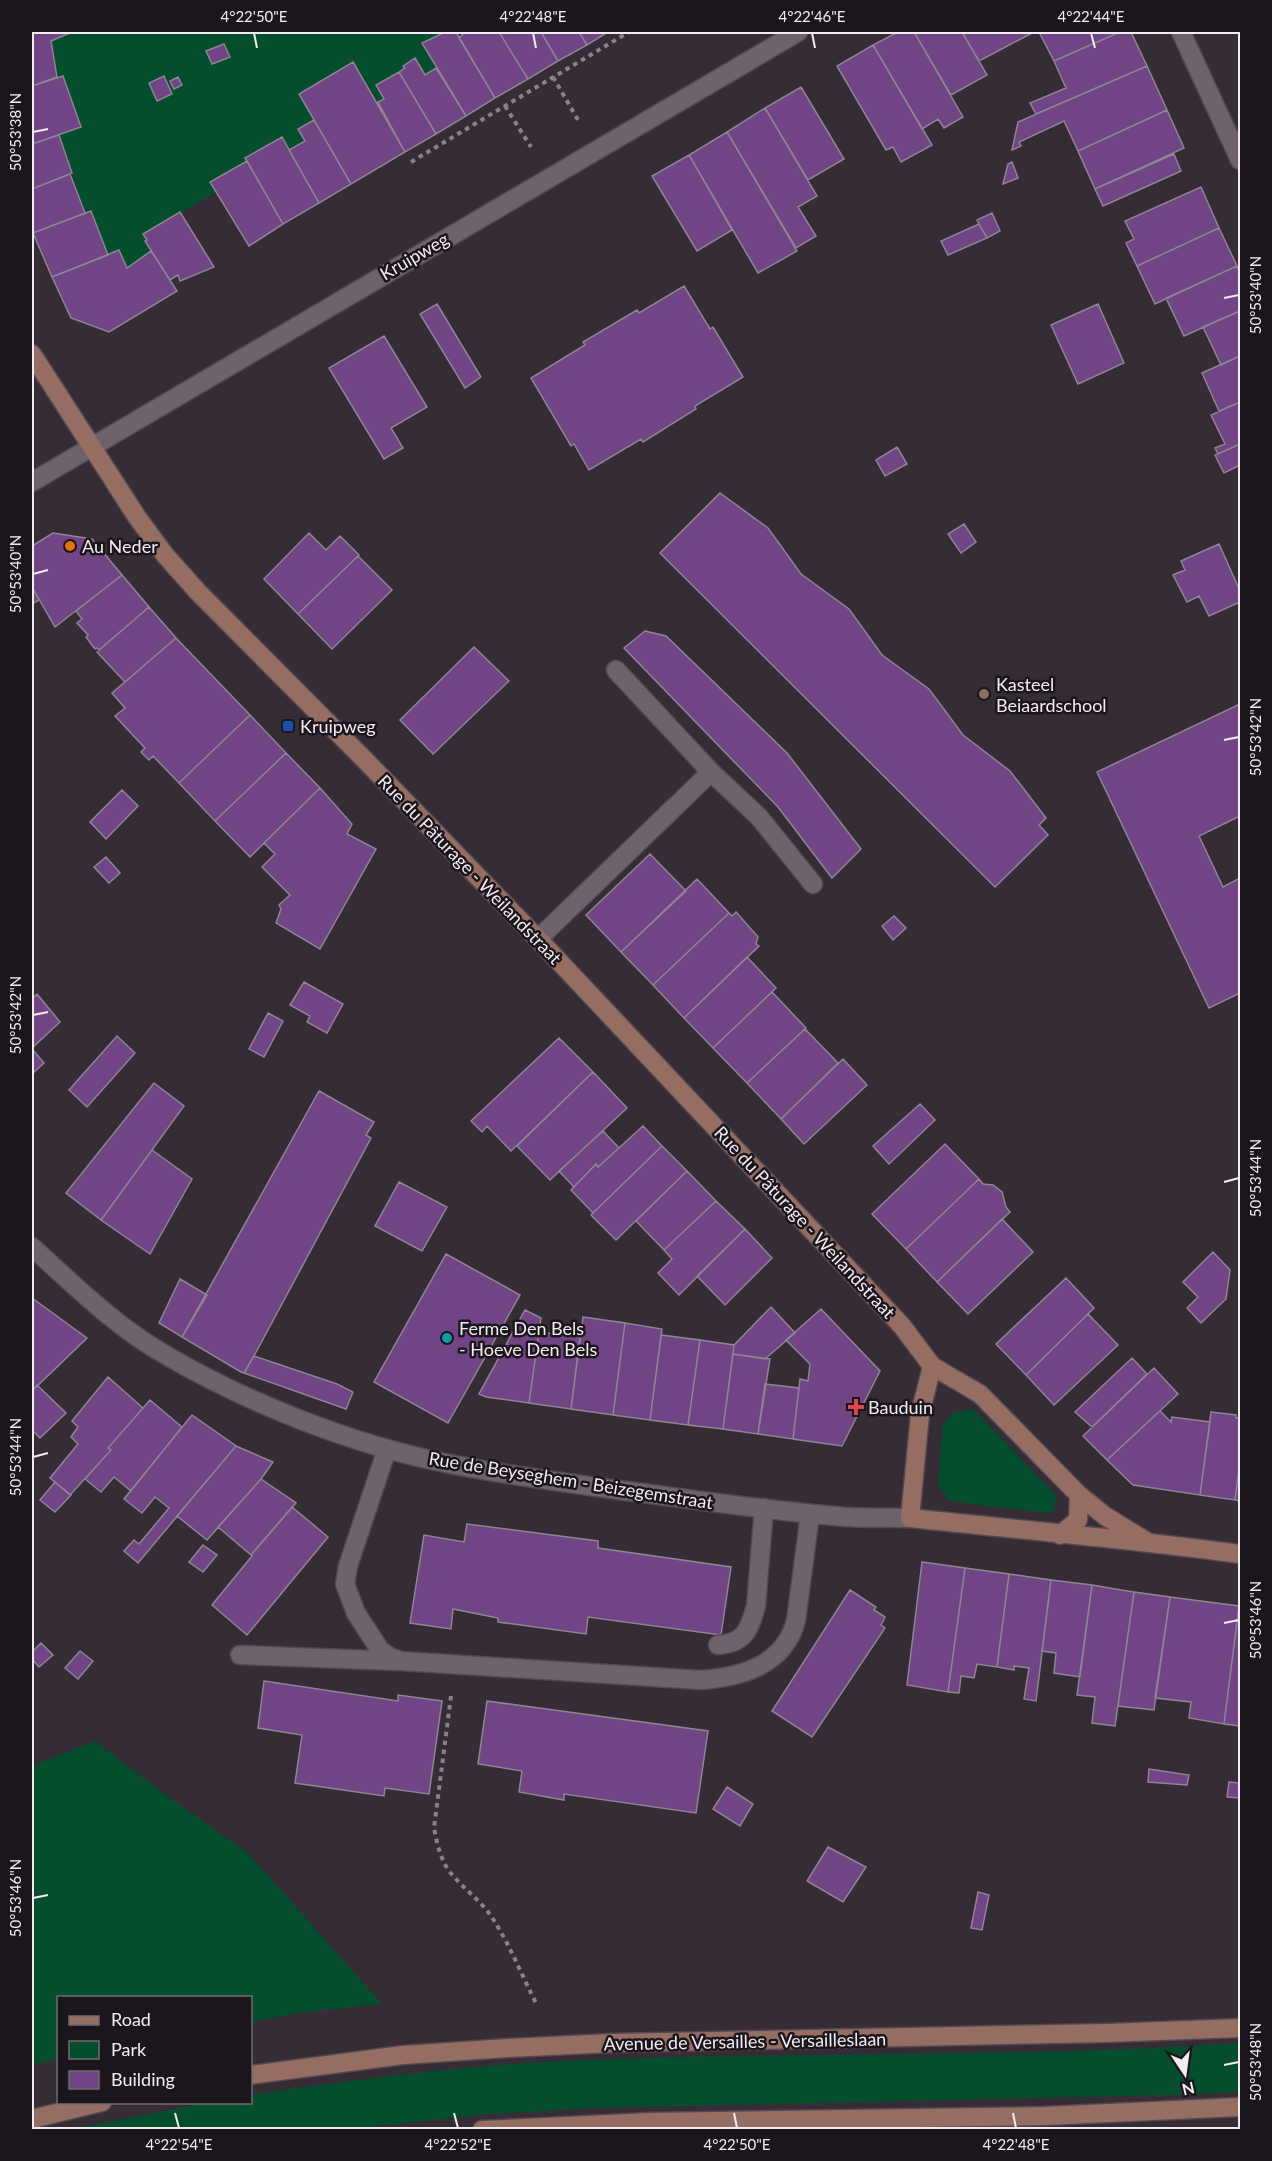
<svg xmlns="http://www.w3.org/2000/svg" width="1272" height="2161" viewBox="0 0 1272 2161" font-family="Lato,sans-serif">
	<style>
		.green { fill: #044e2d }
		.building { fill: #704485; stroke: #8d8592; stroke-width: 1.5 }
		.lines { fill: none; stroke-linecap: round; stroke-linejoin: round }
		.lane-casing { stroke: #514850; stroke-width: 21 }
		.street-casing { stroke: #514850; stroke-width: 21 }
		.secondary-casing { stroke: #514850; stroke-width: 21 }
		.path { stroke: #8a828a; stroke-width: 4; stroke-dasharray: 4.5 4.5; stroke-linecap: butt }
		.lane { stroke: #6e636d; stroke-width: 18 }
		.street { stroke: #6e636d; stroke-width: 18 }
		.secondary { stroke: #966d62; stroke-width: 18 }
		.ticks { fill: none; stroke: #f2ebf1; stroke-width: 2 }
		.food-dot { fill: #e8710a; stroke: #1b161b; stroke-width: 2 }
		.education-dot { fill: #8d6e63; stroke: #1b161b; stroke-width: 2 }
		.transit-dot { fill: #1a4fb4; stroke: #1b161b; stroke-width: 2 }
		.culture-dot { fill: #0f9aa8; stroke: #1b161b; stroke-width: 2 }
		.health-dot { fill: #e0444e; stroke: #1b161b; stroke-width: 2 }
		.labels { text-anchor: middle; dominant-baseline: central; stroke-width: 5; stroke-linejoin: round; paint-order: stroke }
		.street-label { font-size: 18px; fill: #f2ebf1; stroke: #1b161b }
		.poi-label { font-size: 18px; fill: #f2ebf1; stroke: #1b161b; text-anchor: start }
		.neatline { fill: none; stroke: #f2ebf1; stroke-width: 2 }
		.ticks-label { font-size: 15px; text-anchor: middle; fill: #f2ebf1 }
	</style>
	<rect width="100%" height="100%" fill="#362c36"/>
	<path class="green" d="M72 32H445L422 43 436 68 425 75 415 58 403 65 405 68 376 85 384 99 378 102 353 62 299 93 314 120 298 129 305 141 289 150 281 137 245 158 247 161 211 181 216 192 144 235 147 240 145 242 151 251 127 268 119 251 108 255 91 211 85 213 59 135 81 127 63 76 57 77 51 41Z
		M973 1409 1055 1494 1056 1504 1051 1513 985 1506 949 1500 938 1486 943 1424 954 1412Z
		M95 1741 163 1793 248 1853 382 2004 298 2013 251 2022 250 1998H58V2059L32 2065V1766Z
		M1240 2043V2092L1173 2095 601 2108 490 2114 341 2130 73 2129 204 2103 250 2102 251 2095C343 2081 435 2069 528 2063 765 2050 1003 2059 1240 2043Z"/>
	<path class="building" d="M32 32H72L51 41 57 77 32 86Z
		M445 32H456L495 98 466 116 422 43Z
		M465 32H499L528 79 495 98 459 38Z
		M499 32H541L558 61 528 79Z
		M541 32H579L587 45 558 61Z
		M579 32H608L587 45Z
		M898 32H914L963 117 944 128 938 119 922 129 873 45Z
		M914 32H962L987 75 951 95Z
		M962 32H1034L979 61Z
		M1039 32H1120L1054 61Z
		M1120 32H1131L1147 66 1036 114 1030 103 1066 88 1054 61Z
		M224 44 230 57 212 64 206 51Z
		M873 45 932 145 901 162 893 147 886 150 837 66Z
		M415 58 425 75 436 68 466 116 436 134 399 72 405 68 403 66Z
		M353 62 405 152 351 184 299 94Z
		M1147 66 1167 110 1078 151 1064 121 1019 142 1021 146 1012 150 1018 122Z
		M399 72 436 134 405 152 378 102 384 99 376 85Z
		M63 76 81 127 32 144V86Z
		M164 76 172 94 157 101 149 83Z
		M178 77 182 85 174 89 170 81Z
		M801 87 844 159 808 180 765 108Z
		M765 108 817 196 798 207 816 236 796 248 727 132Z
		M1167 110 1184 148 1095 189 1078 151Z
		M314 120 351 184 319 203 289 150 305 141 298 129Z
		M727 132 797 251 758 273 689 155Z
		M59 135 72 173 32 189V144Z
		M282 137 319 203 283 224 245 158Z
		M1174 154 1181 171 1103 206 1095 189Z
		M689 155 732 230 697 251 652 176Z
		M247 161 283 224 249 246 210 182Z
		M1012 162 1018 178 1003 184 1008 164Z
		M70 174 85 213 33 233 32 189Z
		M1201 187 1219 228 1137 266 1126 243 1134 239 1125 221Z
		M91 211 108 255 52 277 33 233Z
		M180 212 214 267 180 281 178 275 170 280 145 241 147 240 143 234Z
		M992 213 1000 231 987 238 977 220Z
		M979 224 987 238 948 255 941 241Z
		M1219 228 1237 266 1155 304 1137 266Z
		M119 250 127 268 151 251 177 291 109 332 71 318 52 277Z
		M1237 266 1240 275V311L1184 336 1166 298Z
		M684 286 710 329 713 327 743 377 695 406 696 409 643 442 641 439 589 470 574 444 571 446 531 378 585 345 583 342 637 310 639 313Z
		M437 304 481 377 465 388 420 314Z
		M1098 304 1124 363 1078 384 1051 325Z
		M1240 311V356L1221 365 1203 327Z
		M384 336 427 407 391 428 403 448 384 459 329 368Z
		M1240 356V402L1219 411 1202 373Z
		M1240 402V444L1218 454 1215 448 1225 444 1211 415Z
		M1240 444V465L1224 473 1215 455Z
		M897 447 907 464 885 476 876 460Z
		M720 493 768 528 801 574 849 609 882 655 929 689 963 735 1010 771 1046 818 1039 825 1048 835 995 887 660 553Z
		M964 524 976 542 961 553 948 534Z
		M53 533 92 539 122 575 55 627 32 587V546Z
		M309 533 326 550 340 536 359 555 298 614 264 579Z
		M1219 544 1240 591V602L1209 616 1199 596 1187 602 1173 575 1185 570 1181 561Z
		M358 556 392 590 332 649 298 614Z
		M122 575 149 607 99 650 97 648 95 649 86 637 88 635 77 623 82 619 76 611Z
		M32 587 39 600 32 604Z
		M149 607 176 638 125 682 97 652Z
		M645 631 666 636 787 753 861 849 832 878 778 807 624 648Z
		M176 638 250 715 179 783 153 756 149 760 141 752 145 748 115 716 125 708 112 693Z
		M474 647 509 681 433 754 400 720Z
		M1240 704V816L1199 836 1223 887 1240 878V993L1209 1008 1097 772Z
		M250 715 286 753 215 821 179 783Z
		M286 753 320 788 250 857 215 821Z
		M320 788 352 824 347 834 376 849 320 949 276 923 281 909 279 905 290 895 262 867 275 854 264 843Z
		M122 790 138 806 106 839 90 822Z
		M650 854 686 891 621 952 586 915Z
		M106 857 120 873 109 883 94 867Z
		M697 879 729 913 653 985 621 952Z
		M736 912 758 937 756 944 759 946 684 1018 653 985 729 913 732 916Z
		M894 916 906 928 893 940 882 926Z
		M747 957 776 988 713 1048 684 1018Z
		M304 982 343 1004 327 1033 307 1022 310 1016 290 1005Z
		M772 992 806 1028 747 1083 713 1048Z
		M37 994 60 1022 32 1048V999Z
		M268 1013 283 1021 264 1057 249 1049Z
		M805 1029 838 1063 781 1119 747 1083Z
		M117 1036 135 1053 87 1107 69 1090Z
		M559 1038 593 1072 511 1151 487 1126 482 1132 471 1121Z
		M32 1049 44 1063 32 1074Z
		M843 1059 867 1085 804 1144 781 1119Z
		M593 1072 627 1108 550 1180 517 1146Z
		M154 1083 184 1106 101 1220 66 1193Z
		M319 1091 374 1122 366 1135 371 1138 254 1356 244 1373 241 1372 182 1337Z
		M920 1104 935 1120 889 1164 873 1146Z
		M643 1126 662 1146 593 1213 571 1190 596 1164 598 1167Z
		M603 1131 619 1148 598 1167 596 1164 574 1187 559 1171Z
		M945 1144 979 1179 906 1249 872 1214Z
		M662 1146 687 1171 616 1240 591 1215Z
		M152 1150 192 1179 150 1254 101 1220Z
		M687 1171 716 1201 664 1250 636 1221Z
		M979 1179 983 1184 993 1185 1002 1192 1006 1207 1010 1212 937 1282 906 1249Z
		M399 1182 447 1207 422 1251 375 1226Z
		M716 1201 745 1229 679 1295 658 1273 672 1259 664 1250Z
		M1002 1219 1033 1252 968 1314 937 1282Z
		M745 1229 772 1258 725 1305 697 1276Z
		M1213 1252 1230 1270 1226 1299 1201 1323 1187 1308 1198 1297 1183 1282Z
		M446 1254 520 1295 448 1423 374 1382Z
		M1066 1278 1094 1308 1026 1375 996 1344Z
		M180 1279 207 1295 182 1337 159 1323Z
		M32 1298 87 1338 32 1391Z
		M771 1307 795 1333 765 1359 733 1354 734 1345Z
		M821 1309 880 1371 842 1446 793 1439 800 1379 808 1381 810 1364 786 1340Z
		M525 1310 541 1318 529 1403 486 1397 479 1394Z
		M1088 1314 1118 1345 1054 1405 1026 1375Z
		M583 1317 625 1323 613 1415 571 1409Z
		M625 1323 662 1329 650 1420 613 1415Z
		M539 1332 580 1337 571 1409 529 1403Z
		M661 1335 700 1340 688 1425 650 1420Z
		M700 1340 734 1345 723 1429 688 1425Z
		M733 1354 770 1359 758 1434 723 1429Z
		M254 1356 337 1384 353 1392 346 1409 244 1373Z
		M1132 1358 1147 1374 1092 1427 1075 1412Z
		M1154 1368 1178 1394 1107 1460 1083 1436Z
		M108 1377 143 1408 108 1448 111 1450 70 1495 50 1478 78 1444 71 1437 78 1427 72 1421Z
		M765 1384 799 1388 793 1439 758 1434Z
		M37 1385 66 1413 40 1438 32 1430V1391Z
		M150 1400 182 1427 131 1491 114 1477 101 1492 85 1479 111 1450 108 1448Z
		M1160 1411 1171 1422 1172 1417 1210 1422 1200 1495 1133 1485 1107 1460Z
		M1211 1412 1236 1415V1418H1240V1461L1235 1500 1200 1495Z
		M192 1415 236 1446 138 1563 124 1551 134 1540 139 1544 169 1508 155 1497 142 1513 124 1499Z
		M236 1446 273 1462 261 1479 207 1540 177 1516Z
		M1240 1461V1501L1235 1500Z
		M261 1479 296 1503 251 1555 218 1527Z
		M55 1482 71 1495 55 1512 40 1500Z
		M292 1507 328 1537 247 1635 212 1605 252 1556 251 1555Z
		M467 1524 598 1541V1548L731 1567 721 1635 588 1617 586 1634 498 1622V1618L453 1609 451 1629 410 1623 424 1535 464 1542Z
		M203 1545 217 1555 203 1572 189 1562Z
		M922 1562 965 1568 948 1692 907 1685Z
		M965 1568 1009 1574 997 1667 977 1664 974 1678 961 1676 959 1693 948 1692Z
		M1009 1574 1051 1580 1036 1701 1024 1699 1029 1668 1014 1666V1670L997 1667Z
		M1051 1580 1092 1585 1080 1677 1054 1673 1056 1653 1042 1651Z
		M1092 1585 1134 1592 1115 1726 1092 1723 1095 1697 1077 1695Z
		M850 1590 876 1607 874 1610 885 1617 881 1625 885 1628 812 1737 772 1711Z
		M1134 1592 1170 1597 1154 1710 1118 1706Z
		M1170 1597 1239 1606 1224 1724 1189 1718 1191 1702 1155 1698Z
		M1239 1606 1240 1607V1726L1224 1724Z
		M41 1643 53 1655 39 1667 32 1659V1652Z
		M80 1651 93 1661 78 1679 65 1668Z
		M264 1681 398 1701V1695L442 1701 429 1794 385 1788 384 1796 295 1783 302 1735 258 1728Z
		M487 1701 708 1731 696 1813 564 1794V1800L519 1792 522 1771 478 1764Z
		M1149 1769 1189 1775 1187 1785 1148 1782Z
		M1229 1782 1240 1783V1798L1227 1797Z
		M727 1787 753 1804 740 1826 713 1809Z
		M828 1847 866 1867 843 1902 807 1881Z
		M978 1892 989 1895 982 1930 971 1928Z"/>
	<g class="lines">
		<g class="lane-casing">
			<path id="lane" d="M616 670 711 772 759 817 813 884
				M538 939 711 772
				M387 1449 348 1566 345 1584 356 1613 380 1650 390 1657 401 1661 701 1680C742 1677 785 1665 796 1620 798 1608 799 1595 801 1583 804 1560 807 1537 810 1514
				M718 1645C745 1643 749 1630 756 1606L764 1508
				M240 1655 397 1661"/>
		</g>
		<g class="street-casing">
			<path id="street" d="M1181 32 1240 160
				M32 482 798 32
				M32 1247C73 1284 115 1326 164 1354 247 1403 351 1444 445 1463 503 1475 561 1482 619 1490 690 1499 763 1510 835 1516 860 1519 885 1517 910 1518"/>
		</g>
		<g class="secondary-casing">
			<path id="secondary" d="M32 354 137 517 165 555 198 592 364 759 538 939 902 1326 932 1366 980 1394 1079 1495 1105 1516 1146 1541
				M932 1366 920 1414 910 1518C1021 1530 1131 1539 1240 1554
				M1060 1535 1078 1520 1079 1495
				M250 2075 403 2055 508 2048 612 2043 1107 2033 1240 2028
				M32 2119 102 2102
				M482 2130 650 2122 1044 2116 1240 2107"/>
		</g>
		<path class="path" d="M553 77 578 120
			M505 106 531 147
			M411 162 629 32
			M451 1696 434 1828C437 1843 440 1858 449 1871 462 1888 481 1900 493 1919 510 1945 522 1976 537 2005"/>
		<use href="#lane" class="lane"/>
		<use href="#street" class="street"/>
		<use href="#secondary" class="secondary"/>
	</g>
	<path class="ticks" d="M254 33 257 48M533 33 536 48M812 33 815 48M1091 33 1095 48M33 132 48 129M1224 298 1239 295M33 574 48 570M1224 740 1239 737M33 1015 48 1012M1224 1182 1239 1178M33 1457 48 1453M1224 1623 1239 1620M33 1898 48 1895M1224 2065 1239 2062M175 2113 179 2128M454 2113 458 2128M734 2113 737 2128M1013 2113 1016 2128"/>
	<circle class="food-dot" cx="70" cy="546" r="6"/>
	<circle class="education-dot" cx="984" cy="694" r="6"/>
	<rect class="transit-dot" x="282" y="720" width="12" height="12" rx="3"/>
	<circle class="culture-dot" cx="447" cy="1338" r="6"/>
	<path class="health-dot" d="M853 1398h6v6h6v6h-6v6h-6v-6h-6v-6h6z"/>
	<g class="labels">
		<g class="street-label">
			<text transform="translate(414 256) rotate(-30)">Kruipweg</text>
			<text transform="translate(470 869) rotate(46)">Rue du Pâturage - Weilandstraat</text>
			<text transform="translate(805 1222) rotate(47)">Rue du Pâturage - Weilandstraat</text>
			<text transform="translate(571 1480) rotate(9)">Rue de Beyseghem - Beizegemstraat</text>
			<text transform="translate(745 2041) rotate(-1)">Avenue de Versailles - Versailleslaan</text>
		</g>
		<g class="poi-label">
			<text x="82" y="546">Au Neder</text>
			<text x="996" y="684">Kasteel<tspan x="996" dy="21">Beiaardschool</tspan></text>
			<text x="300" y="726">Kruipweg</text>
			<text x="459" y="1328">Ferme Den Bels<tspan x="459" dy="21">- Hoeve Den Bels</tspan></text>
			<text x="868" y="1407">Bauduin</text>
		</g>
	</g>
	<rect width="1272" height="2161" fill="none" stroke="#1b161b" stroke-width="66"/>
	<rect x="57" y="1996" width="195" height="108" fill="#1b161b" stroke="#716b71" stroke-width="1.5"/>
	<rect x="69" y="2016" width="30" height="9" fill="#966d62" stroke="#716b71" stroke-width="1.5"/>
	<text x="111" y="2026" font-size="18" fill="#f2ebf1">Road</text>
	<rect x="69" y="2041" width="30" height="18" fill="#044e2d" stroke="#716b71" stroke-width="1.5"/>
	<text x="111" y="2056" font-size="18" fill="#f2ebf1">Park</text>
	<rect x="69" y="2071" width="30" height="18" fill="#704485" stroke="#716b71" stroke-width="1.5"/>
	<text x="111" y="2086" font-size="18" fill="#f2ebf1">Building</text>
	<g transform="translate(1185 2074) rotate(167)" stroke="#1b161b" stroke-width="4.5" paint-order="stroke">
	<path d="M0-4.5L10 22L0 15L-10 22Z" fill="#f2ebf1"/>
	<text y="-9" font-size="16" font-weight="bold" text-anchor="middle" fill="#f2ebf1">N</text>
	</g>
	<rect x="33" y="33" width="1206" height="2095" class="neatline"/>
	<g class="ticks-label">
		<text x="254" y="22">4°22'50"E</text>
		<text x="533" y="22">4°22'48"E</text>
		<text x="812" y="22">4°22'46"E</text>
		<text x="1091" y="22">4°22'44"E</text>
		<text transform="translate(16 132) rotate(-90)" y="5">50°53'38"N</text>
		<text transform="translate(1256 295) rotate(-90)" y="5">50°53'40"N</text>
		<text transform="translate(16 574) rotate(-90)" y="5">50°53'40"N</text>
		<text transform="translate(1256 737) rotate(-90)" y="5">50°53'42"N</text>
		<text transform="translate(16 1015) rotate(-90)" y="5">50°53'42"N</text>
		<text transform="translate(1256 1178) rotate(-90)" y="5">50°53'44"N</text>
		<text transform="translate(16 1457) rotate(-90)" y="5">50°53'44"N</text>
		<text transform="translate(1256 1620) rotate(-90)" y="5">50°53'46"N</text>
		<text transform="translate(16 1898) rotate(-90)" y="5">50°53'46"N</text>
		<text transform="translate(1256 2062) rotate(-90)" y="5">50°53'48"N</text>
		<text x="179" y="2150">4°22'54"E</text>
		<text x="458" y="2150">4°22'52"E</text>
		<text x="737" y="2150">4°22'50"E</text>
		<text x="1016" y="2150">4°22'48"E</text>
	</g>
</svg>
